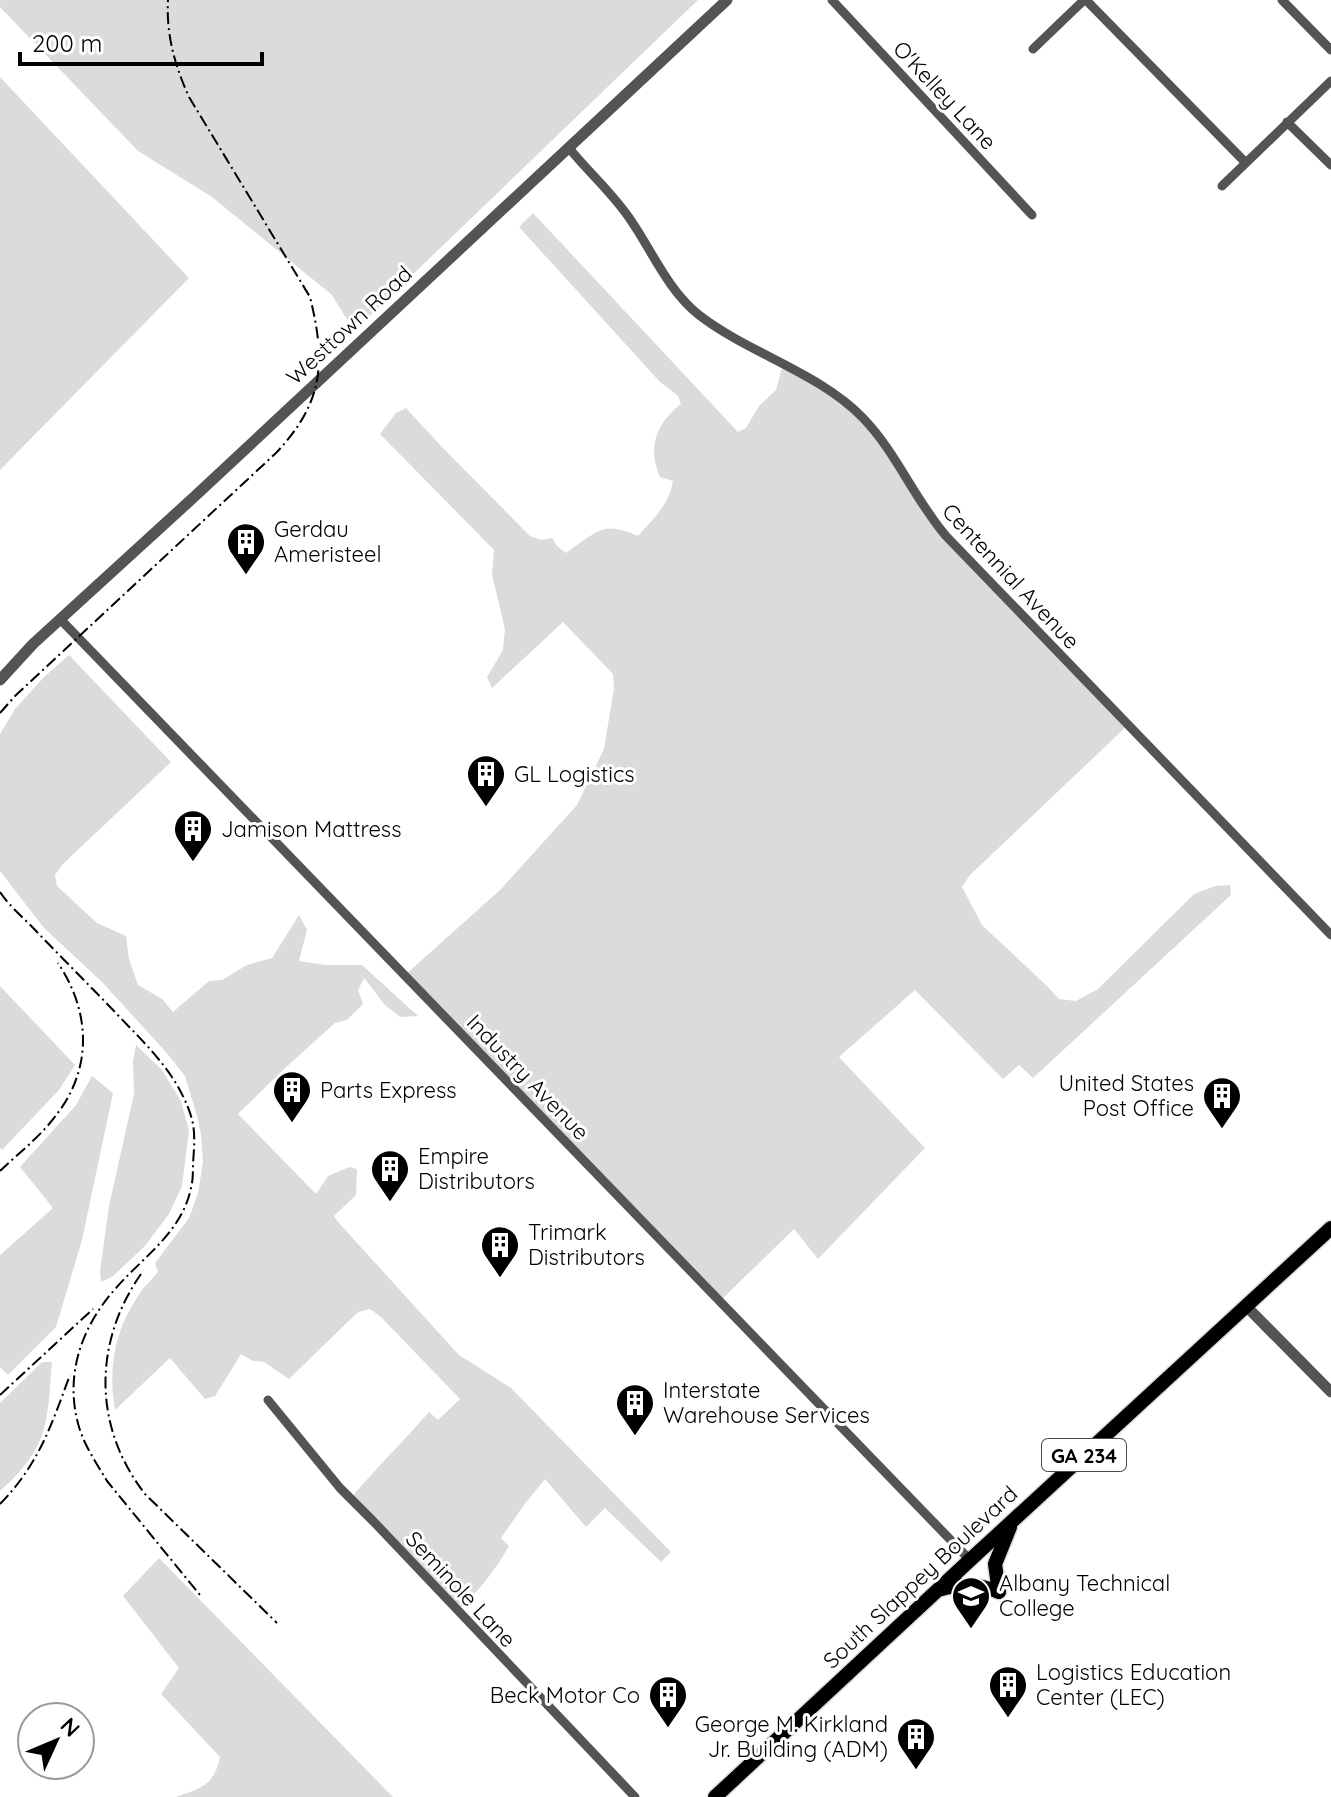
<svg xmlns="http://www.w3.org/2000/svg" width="1331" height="1797" viewBox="0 0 1331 1797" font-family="Quicksand,sans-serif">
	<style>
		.green { fill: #dbdbdb }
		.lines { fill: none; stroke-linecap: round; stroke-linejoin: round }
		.primary-casing { stroke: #dbdbdb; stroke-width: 17 }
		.minor { stroke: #545454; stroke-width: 9 }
		.tertiary { stroke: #545454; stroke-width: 11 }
		.primary { stroke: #000; stroke-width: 14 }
		.rail { stroke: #000; stroke-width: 2; stroke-dasharray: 12 4 2 4; stroke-linecap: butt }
		.labels { text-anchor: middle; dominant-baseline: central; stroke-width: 6; stroke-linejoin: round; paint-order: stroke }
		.shield { fill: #fff; stroke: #4c4c4c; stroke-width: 2 }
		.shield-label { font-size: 20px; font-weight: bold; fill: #000 }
		.street-label { font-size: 22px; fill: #000; stroke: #fff }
		.poi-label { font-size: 22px; fill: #000; stroke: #fff; text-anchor: start }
	</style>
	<rect width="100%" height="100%" fill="#fff"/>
	<path class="green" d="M0 0H698L354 331 332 295 212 197 138 151 0 7Z
		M0 77 189 278 0 470Z
		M533 213 738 432 746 428 759 406 776 390 783 364 861 416 932 519 1128 725 970 875 962 887 982 925 1047 986 1059 999 1076 1001 1098 989 1194 894 1215 886 1230 885 1231 895 1033 1078 1019 1065 1003 1079 915 990 839 1057 925 1148 818 1259 794 1229 720 1301 404 976 500 890 577 805 604 749 614 688 613 674 563 622 492 688 487 677 503 650 505 629 492 575 494 550 380 434 396 413 406 408 440 445 530 536 541 540 552 538 557 546 566 553C576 546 594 531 606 529 616 527 628 532 638 536 652 520 670 504 673 481L660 477C647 448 656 423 681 404L678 396 660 382 519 227Z
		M69 655 171 762 63 864 55 875 57 886 97 923 126 936 129 959 138 985 162 999 173 1012 209 981 222 980 247 965 272 958 299 915 307 930 299 961 325 965H362L418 1016 400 1017 385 1005 364 978 358 990 363 1004 347 1020 335 1023 283 1070 238 1114 316 1194 328 1176 349 1167 357 1169 356 1195 334 1216 339 1223 459 1355 511 1388 671 1552 661 1562 605 1508 586 1527 545 1479 524 1505 501 1538 509 1546C495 1571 478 1592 457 1611L350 1499C376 1468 404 1441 429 1412L438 1420 460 1399 381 1317 370 1309 358 1312 289 1379 264 1362 253 1361 241 1354 215 1396 205 1399 170 1358 115 1410C108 1368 114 1332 138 1296 143 1287 152 1280 158 1272L155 1263 189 1218 198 1193 203 1162 201 1135 197 1116 185 1076 166 1052 101 981 44 928 0 871V734L15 709 44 677Z
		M0 986 75 1065 59 1090 2 1150 0 1148Z
		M136 1045 162 1070 181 1101 189 1131 182 1186 169 1214 145 1246 112 1277 101 1282 100 1271 109 1206 134 1094 133 1061Z
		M92 1076 113 1093 82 1240 56 1327 8 1375 0 1367V1255L53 1208 20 1167 76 1105Z
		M42 1362H52C50 1382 50 1404 45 1424 40 1450 20 1474 0 1491V1403Z
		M159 1558 393 1797H176C201 1788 214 1786 220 1757L161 1694 179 1668 123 1596Z"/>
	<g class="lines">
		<g class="primary-casing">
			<path id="primary" d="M938 1590C959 1584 978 1583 999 1592L995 1564 1010 1527
				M715 1797 970 1560 1331 1228"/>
		</g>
		<path class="minor" d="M832 0 1032 215
			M1086 0 1246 163
			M1282 0 1331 50
			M1033 49 1084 0
			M1287 122 1331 165
			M569 148C589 173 614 194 632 222 653 253 668 290 699 315 748 353 820 373 863 418 896 452 915 500 946 536L1331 935
			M1222 186 1331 81
			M61 620 970 1560
			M268 1400 340 1488 373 1521 635 1797"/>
		<path class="tertiary" d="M0 680 33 644 194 497 727 0
			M1246 1306 1331 1392"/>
		<use href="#primary" class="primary"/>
		<path class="rail" d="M0 713 15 696 276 453C324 402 326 362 310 297L189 97C175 66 166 35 168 0
			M0 892C10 907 25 919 37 932 62 958 88 984 113 1010 144 1043 177 1072 191 1116 196 1132 194 1148 193 1164 193 1172 193 1180 191 1188 182 1232 144 1256 116 1288 81 1327 64 1376 79 1427 85 1447 97 1464 107 1481L200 1595
			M0 1171C19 1153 42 1135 57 1114 93 1067 90 1011 58 963
			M141 1274C93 1343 93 1427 145 1494L277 1623
			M0 1395 93 1309
			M0 1504C39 1464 51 1426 70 1375"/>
	</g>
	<defs>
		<g id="building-pin" transform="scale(2)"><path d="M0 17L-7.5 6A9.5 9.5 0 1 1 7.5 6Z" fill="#000" stroke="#fff"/><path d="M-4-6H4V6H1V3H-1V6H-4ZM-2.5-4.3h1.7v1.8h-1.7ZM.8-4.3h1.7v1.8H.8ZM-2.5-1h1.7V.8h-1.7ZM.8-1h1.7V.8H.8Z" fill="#fff"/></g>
		<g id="school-pin" transform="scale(2)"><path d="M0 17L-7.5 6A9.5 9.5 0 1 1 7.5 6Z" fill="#000" stroke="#fff"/><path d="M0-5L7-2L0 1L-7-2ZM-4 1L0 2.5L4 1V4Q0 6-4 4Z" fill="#fff"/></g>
	</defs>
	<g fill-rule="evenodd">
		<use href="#building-pin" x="246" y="542"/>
		<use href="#building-pin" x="486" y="774"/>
		<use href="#building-pin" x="193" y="829"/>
		<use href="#building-pin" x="292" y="1090"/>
		<use href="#building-pin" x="1222" y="1096"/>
		<use href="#building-pin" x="390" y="1169"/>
		<use href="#building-pin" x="500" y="1245"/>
		<use href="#building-pin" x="635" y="1403"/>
		<use href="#school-pin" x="971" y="1596"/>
		<use href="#building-pin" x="1008" y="1685"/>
		<use href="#building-pin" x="668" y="1695"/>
		<use href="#building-pin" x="916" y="1737"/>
	</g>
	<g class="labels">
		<rect class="shield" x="1042" y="1439" width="84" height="32" rx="6"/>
		<g class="shield-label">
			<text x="1084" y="1455">GA 234</text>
		</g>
		<g class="street-label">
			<text transform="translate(945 95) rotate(47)">O'Kelley Lane</text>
			<text transform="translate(349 325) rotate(-43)">Westtown Road</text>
			<text transform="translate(1011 576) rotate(47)">Centennial Avenue</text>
			<text transform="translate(528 1077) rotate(46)">Industry Avenue</text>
			<text transform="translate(920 1577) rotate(-43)">South Slappey Boulevard</text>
			<text transform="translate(461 1589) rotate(47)">Seminole Lane</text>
		</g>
		<g class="poi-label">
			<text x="274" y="529">Gerdau<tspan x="274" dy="25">Ameristeel</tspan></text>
			<text x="514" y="774">GL Logistics</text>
			<text x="221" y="829">Jamison Mattress</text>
			<text x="1194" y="1083" text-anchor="end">United States<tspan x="1194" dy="25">Post Office</tspan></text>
			<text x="320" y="1090">Parts Express</text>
			<text x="418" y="1156">Empire<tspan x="418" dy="25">Distributors</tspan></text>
			<text x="528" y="1232">Trimark<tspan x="528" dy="25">Distributors</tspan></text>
			<text x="663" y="1390">Interstate<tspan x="663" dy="25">Warehouse Services</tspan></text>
			<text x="999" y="1583">Albany Technical<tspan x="999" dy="25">College</tspan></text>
			<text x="1036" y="1672">Logistics Education<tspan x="1036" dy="25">Center (LEC)</tspan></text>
			<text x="640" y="1695" text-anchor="end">Beck Motor Co</text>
			<text x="888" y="1724" text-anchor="end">George M. Kirkland<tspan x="888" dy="25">Jr. Building (ADM)</tspan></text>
		</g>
	</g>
	<g transform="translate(56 1741) rotate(46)"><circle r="38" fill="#ffffff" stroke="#999999" stroke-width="2"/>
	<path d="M0-6L14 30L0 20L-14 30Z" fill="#000000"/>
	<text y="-12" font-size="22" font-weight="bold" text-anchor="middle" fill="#000000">N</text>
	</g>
	<path d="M20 52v12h242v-12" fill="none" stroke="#000000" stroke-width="4"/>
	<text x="32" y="52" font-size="24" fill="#000000" stroke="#ffffff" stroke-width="6" paint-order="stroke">200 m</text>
</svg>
